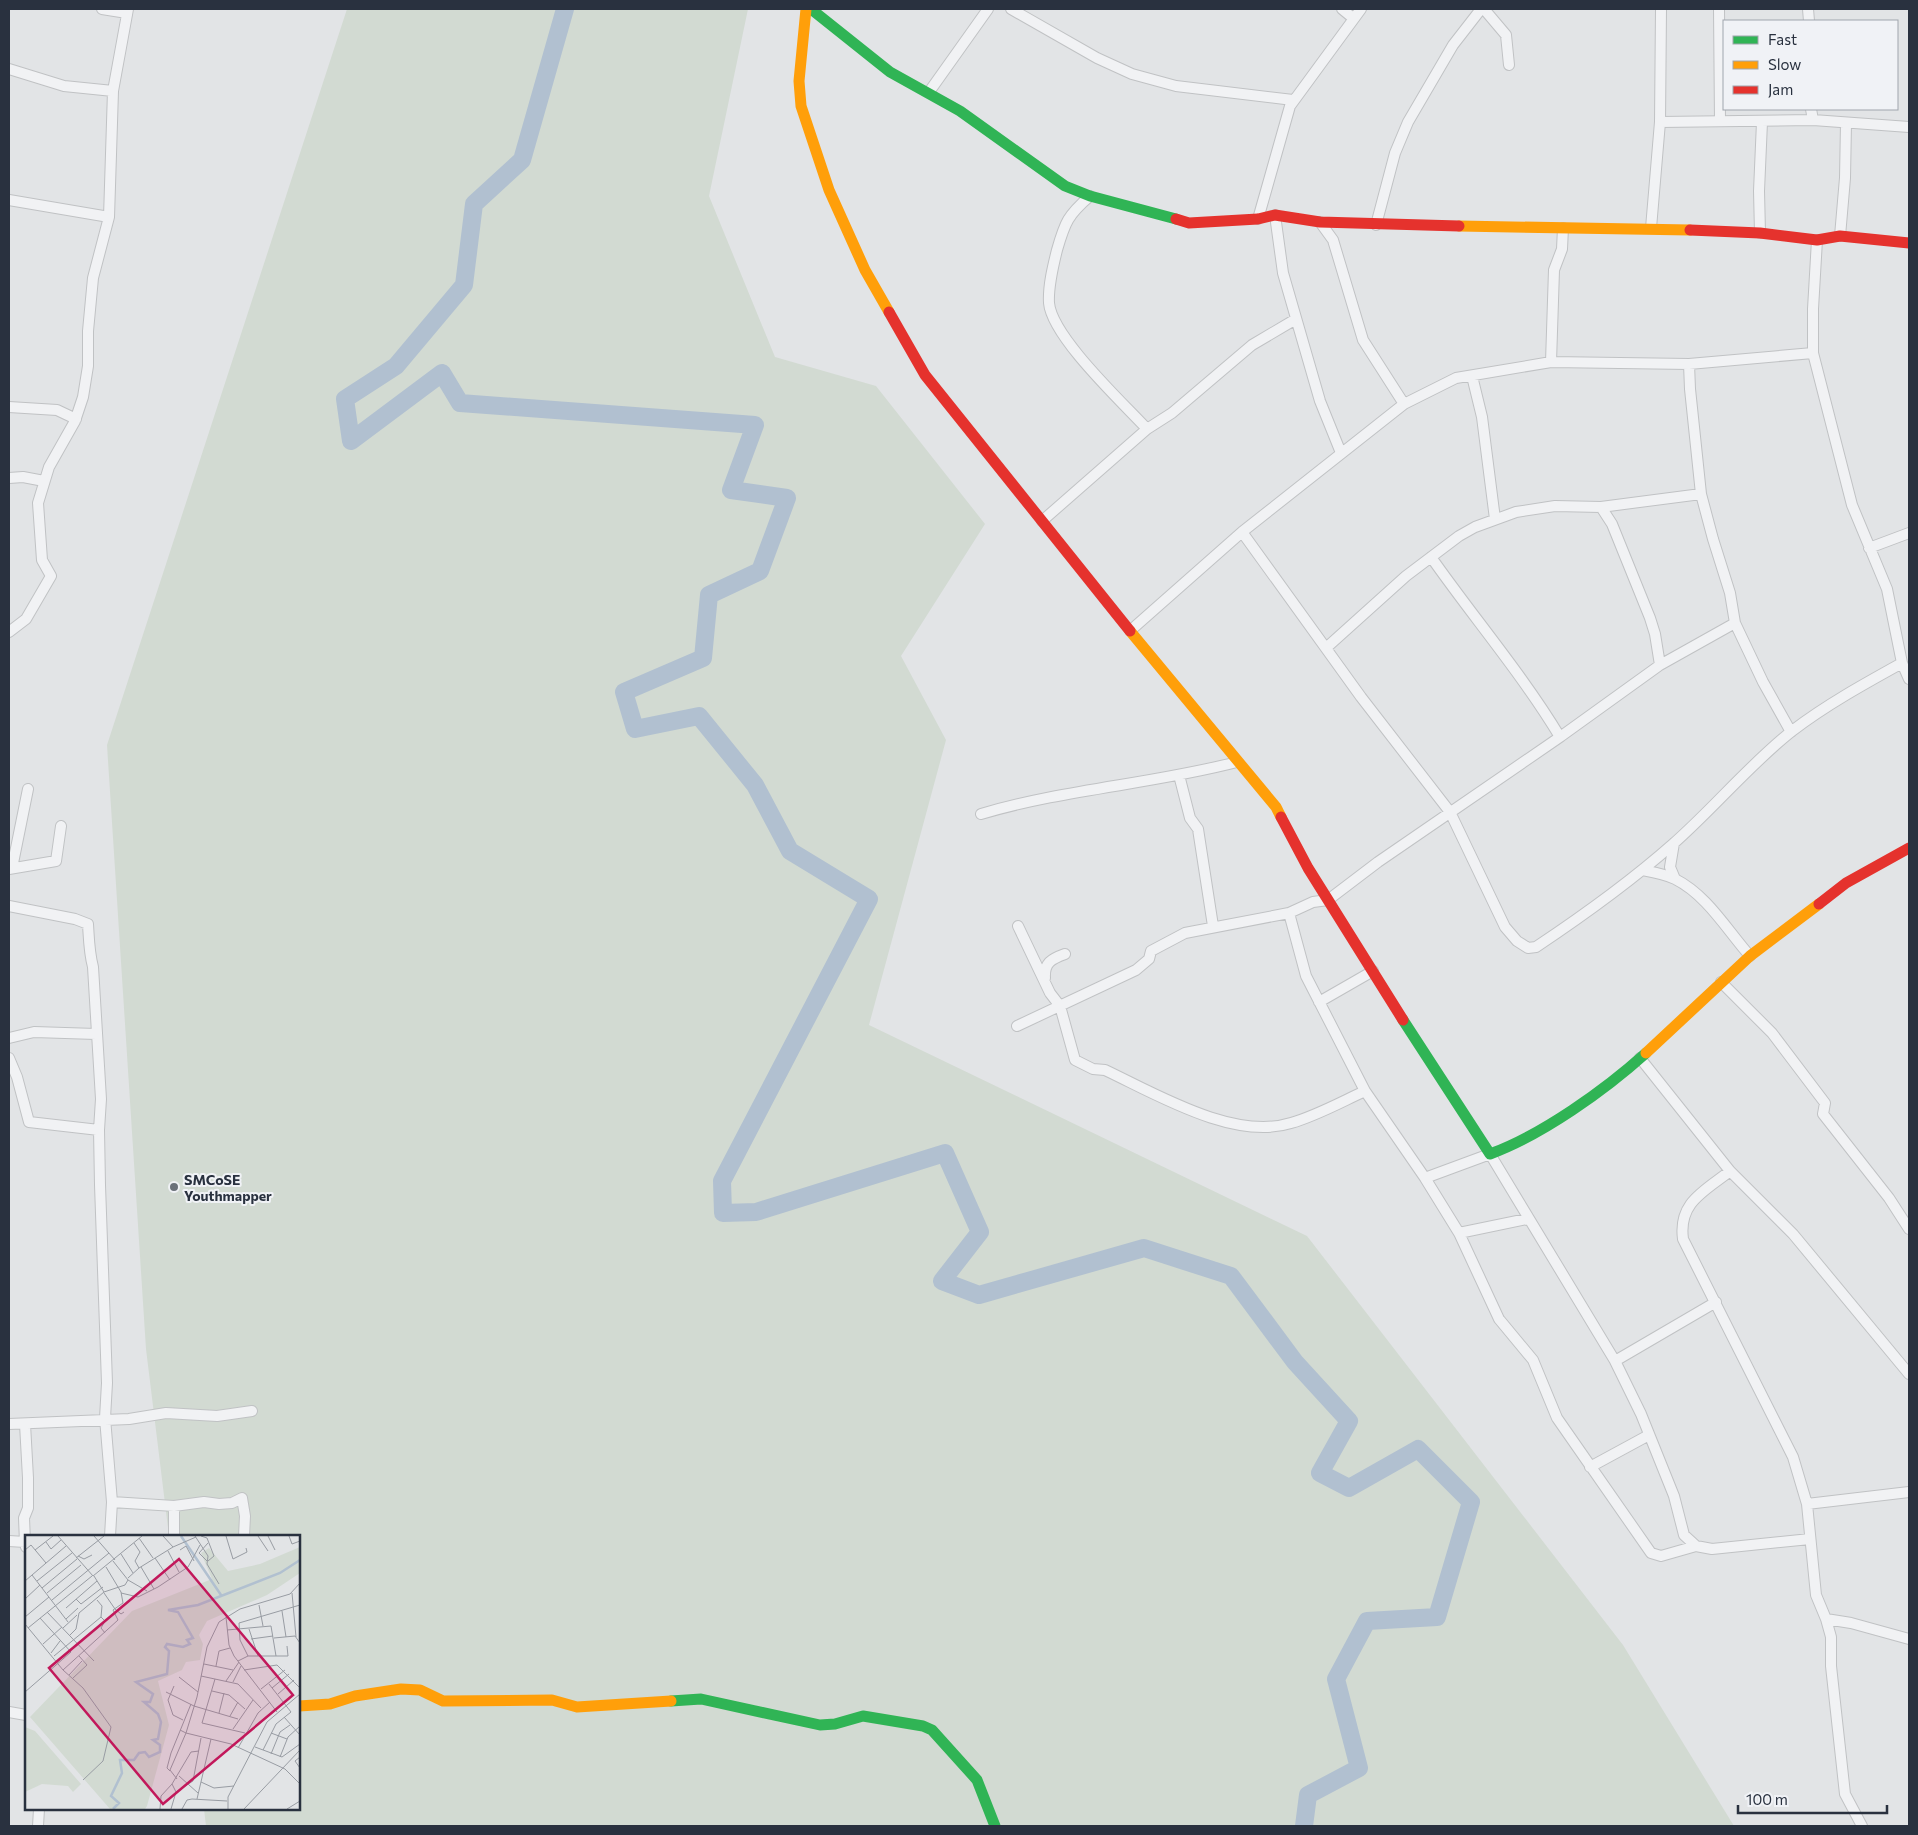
<svg xmlns="http://www.w3.org/2000/svg" width="1918" height="1835" viewBox="0 0 1918 1835" font-family="Commissioner,sans-serif">
	<style>
		.green { fill: #d2dad2 }
		.lines { fill: none; stroke-linecap: round; stroke-linejoin: round }
		.river { stroke: #b1c0d0; stroke-width: 18 }
		.street-casing { stroke: #c0c2c4; stroke-width: 12 }
		.street { stroke: #f1f2f4; stroke-width: 10 }
		.fast { stroke: #30b455; stroke-width: 11 }
		.slow { stroke: #ff9f0a; stroke-width: 11 }
		.jam { stroke: #e5322d; stroke-width: 11 }
		.poi-dot { fill: #6a7079; stroke: #f0f2f6; stroke-width: 2 }
		.labels { text-anchor: middle; dominant-baseline: central; stroke-width: 4; stroke-linejoin: round; paint-order: stroke }
		.poi-label { font-size: 14px; font-weight: bold; fill: #29313f; stroke: #f0f2f6; text-anchor: start }
		.inset-river { fill: none; stroke: #b1c0d0; stroke-width: 2.5 }
		.inset-road { fill: none; stroke: #989ca3; stroke-width: 1 }
		.view { fill: #c2185b; fill-opacity: 0.15; stroke: #c2185b; stroke-width: 2.5 }
		.inset-edge { fill: none; stroke: #29313f; stroke-width: 2.5 }
	</style>
	<rect width="100%" height="100%" fill="#e2e4e6"/>
	<path class="green" d="M347 9H748L709 196 775 357 876 386 985 524 901 656 946 740 869 1025 1307 1236 1623 1645 1734 1826H206L204 1809H299V1536H169L146 1349 107 745Z"/>
	<g class="lines">
		<path class="river" d="M565 9 522 160 474 204 464 285 396 366 345 399 351 441 442 373 460 403 755 425 731 490 787 498 760 571 709 595 703 658 624 692 635 729 699 716 755 785 790 851 869 899 722 1181 723 1213 756 1212 945 1153 980 1232 942 1281 979 1295 1144 1248 1231 1276 1295 1362 1349 1421 1320 1473 1349 1488 1418 1449 1471 1502 1437 1617 1367 1621 1336 1679 1359 1768 1308 1795 1304 1826"/>
		<g class="street-casing">
			<path id="street" d="M102 9 127 13
				M1011 9 1097 58 1132 74 1176 86 1293 100
				M1342 9 1353 18
				M1484 9 1506 35 1509 65
				M1719 9 1720 121
				M1808 9 1809 21
				M9 69 64 86 113 91
				M929 92 988 9
				M1811 109 1813 120
				M1660 122 1813 120 1909 127
				M1090 196C1068 215 1065 222 1057 250 1053 266 1048 286 1049 303 1052 337 1123 403 1147 429
				M9 200 109 217
				M1275 215 1283 273 1320 401 1341 453
				M1258 219 1290 106 1361 9
				M1320 222 1333 240 1363 340 1404 404
				M1376 225 1395 153 1408 122 1453 45 1481 9
				M1651 228 1660 122 1661 9
				M1760 233 1759 191 1762 122
				M1840 236 1845 178 1846 123
				M1817 240 1813 309V353L1852 505 1887 589 1902 663 1909 679
				M1551 362 1554 270 1562 249 1563 228
				M1689 364 1690 389 1701 494 1713 539 1730 593 1735 623 1763 682 1791 732
				M1472 376 1482 417 1495 519
				M9 407 57 410 76 419
				M9 478 23 477 44 481
				M1601 507 1612 524 1650 618 1655 634 1660 665
				M1042 521 1147 429 1172 413 1252 345 1296 319
				M1242 532 1361 697 1450 812 1505 927 1517 941 1528 948 1536 947C1584 915 1630 882 1673 844 1713 809 1751 763 1792 731 1826 705 1864 684 1902 663
				M1869 548 1909 533
				M1431 557C1473 617 1522 674 1560 737
				M1131 630 1242 532 1404 404 1456 378 1551 362 1689 364 1813 353
				M9 632 26 619 51 576 42 560 38 503 49 467 75 421 83 397 88 366V331L93 278 109 217 113 91 128 9
				M1326 648 1406 576 1459 536 1475 527 1516 512 1555 506 1601 507 1701 494
				M1179 775 1190 818 1198 829 1213 926
				M981 814C1065 789 1153 784 1237 762
				M1674 843 1670 867 1675 879
				M12 868 28 789
				M9 869 56 861 61 826
				M1642 870C1653 872 1665 874 1675 879 1707 895 1727 930 1750 956
				M9 906 75 919 88 924C89 940 89 952 93 967L101 1099 99 1130 100 1185 107 1383 105 1418 112 1502 110 1536
				M1289 913 1306 976 1365 1091 1425 1178 1459 1233 1499 1319 1533 1360 1557 1418 1651 1553 1661 1556 1696 1546
				M1018 926 1050 993 1060 1006 1075 1060 1093 1069 1105 1070C1156 1094 1234 1141 1291 1123 1316 1116 1341 1102 1365 1091
				M1045 978C1044 963 1051 959 1065 954
				M1721 982 1772 1033 1825 1103 1823 1114 1889 1198 1909 1229
				M1319 1002 1373 971
				M1017 1026 1136 970 1149 959 1151 951 1185 933 1289 913 1313 902 1328 900 1378 862 1560 737 1660 665 1735 623
				M9 1038 34 1032 96 1034
				M9 1058 17 1077 29 1122 99 1130
				M1640 1058 1730 1171 1793 1234 1909 1374
				M1730 1171C1705 1191 1678 1202 1683 1239L1793 1457 1807 1504 1816 1595 1826 1619 1851 1623 1909 1639
				M1425 1178 1490 1154 1615 1361 1641 1414 1674 1496 1684 1535 1696 1546 1712 1549 1810 1539
				M1459 1233 1527 1219
				M1615 1361 1716 1302
				M9 1424 129 1419 166 1413 217 1416 252 1411
				M25 1424 28 1478V1508L24 1518 25 1542
				M1590 1467 1649 1435
				M112 1502 174 1506 204 1502 219 1504 232 1503 242 1498 245 1516 244 1536
				M1807 1504 1909 1492
				M174 1536V1506
				M9 1541 25 1542 26 1547
				M1826 1619 1831 1637V1666L1845 1794 1862 1826
				M9 1712 26 1715
				M38 1826 39 1809"/>
		</g>
		<use href="#street" class="street"/>
		<path class="fast" d="M811 9 890 72 960 111 1065 186 1090 196 1176 219
			M1403 1020 1490 1154C1542 1135 1605 1090 1646 1053
			M671 1701 701 1699 820 1725 835 1724 863 1716 923 1726 932 1730 977 1780 995 1826"/>
		<path class="slow" d="M806 9 799 81 801 106 829 190 865 270 889 312
			M1459 226 1690 230
			M1130 631 1276 807 1281 817
			M1646 1053 1750 956 1819 904
			M299 1706 330 1704 355 1696 401 1689 420 1690 443 1701 552 1700 577 1707 671 1701"/>
		<path class="jam" d="M1176 219 1189 223 1258 219 1275 215 1320 222 1459 226
			M1690 230 1760 233 1817 240 1840 236 1909 243
			M889 312 925 375 1130 631
			M1281 817 1308 868 1403 1020
			M1819 904 1846 883 1909 848"/>
	</g>
	<circle class="poi-dot" cx="174" cy="1187" r="5"/>
	<g class="labels">
		<g class="poi-label">
			<text x="184" y="1179">SMCoSE<tspan x="184" dy="16">Youthmapper</tspan></text>
		</g>
	</g>
	<g transform="translate(25 1535)">
		<rect width="275" height="275" fill="#e2e4e6"/>
		<path d="M275 12V38L242 60 182 86 174 100 178 109 175 125 161 127 157 135 133 146 144 190 122 271 120 274H85L5 182 107 76 187 44 176 18 184 13 203 36 235 29ZM0 192 10 196 56 249 48 257 43 251 17 249 0 257Z" fill="#d2dad2"/>
		<path class="inset-river" d="M156 1 196 60M88 274 94 268 86 261 97 238 95 225H109L114 218 120 217 124 222 135 217V210L128 205 133 204 136 187 133 179 119 167H125L128 159 111 147 142 139 144 116 140 112 142 109 158 112 165 109 162 105 168 103 153 77 143 75 173 70 255 38 275 25"/>
		<path class="inset-road" d="M33 1 68 41 117 1M69 1 90 25M170 1 183 21 182 29 194 49M176 1 182 3 189 21 183 26M201 1 208 24 222 17 221 13M233 1 243 16M243 1 250 15M264 1 267 9 275 6M114 3 128 23M21 7 26 14 36 5M109 8 115 17 110 26 114 33M148 12 171 2M0 15 6 10 21 28M10 15 28 1M155 15 161 11 169 26M143 16 154 37M96 19 108 38M53 21 59 24 67 20M51 23 79 1M130 23 145 45M88 26 103 45 122 56M182 26 174 18 183 8M116 32 129 54M7 40 43 87M103 43 114 33 148 12 138 1M0 46 41 11M12 46 47 18M275 48 265 59 215 74 194 87 182 112 172 162 161 198 206 209 260 234 275 249M17 53 52 24M79 57 100 50 103 45M22 58 56 30M79 58 90 74 96 79 99 77M96 58 113 62 133 52 163 32 175 10M267 58 271 102M0 64 15 50M51 64 56 69 78 52M27 65 84 18M234 70 238 91M41 73 72 46M257 76 261 102M22 77 69 126M0 82 24 62M76 82 80 86 76 93 80 98M201 82 204 110 209 121 252 177M41 84 53 73M0 89 38 135 58 153 86 192 78 226 58 245M3 93 67 41M38 93 52 80M224 94 233 121M202 95 246 91 251 121M45 100 51 94 54 78 79 57 69 41M249 103 270 101 275 108M226 104 248 101M18 109 37 92M26 118 35 106M29 121 76 82 77 71 72 65M223 121 215 105 214 88 275 70M213 126 223 121H263L262 111M179 129 208 135M191 131 194 116 205 113M38 135 93 85 88 75 98 68 96 57 81 32M219 135 252 130 275 153M44 140 57 126M176 141 213 149 236 173M154 142 173 157M48 143 62 130 54 121M190 144 177 188 220 198M201 146 214 127M208 147 216 131M149 151 143 165 148 180 158 185M247 153 264 139M236 154 260 135M187 156 204 160 220 174M0 157 46 117 15 83M141 157 169 171 213 184M253 159 269 145M194 178 199 158M205 181 213 167M259 182 275 200M208 194 228 165M246 198 262 204M230 212 257 222 275 209M213 213 233 178 245 167M238 215 251 189 266 177 244 149M246 219 255 197 265 190M255 222 263 202 275 191M275 222 270 226 275 233M145 236 142 233 146 218 166 169M154 241 173 258M152 244 145 235 161 198 155 195M176 247 189 253 209 251M151 257 147 249 166 217 174 216M172 264 186 204M135 274 136 261 147 249M146 274 151 257 168 246 176 203M157 274 162 265 167 264 202 266M203 274V262L242 187 275 159M219 274 275 215M262 274 275 266"/>
		<path class="view" d="M154 24 268 160 138 269 24 133Z"/>
		<rect width="275" height="275" class="inset-edge"/>
	</g>
	<rect width="1918" height="1835" fill="none" stroke="#29313f" stroke-width="20"/>
	<rect x="1723" y="20" width="175" height="90" fill="#f0f2f6" stroke="#a0a5ad"/>
	<rect x="1733" y="36" width="25" height="8" fill="#30b455" stroke="#a0a5ad"/>
	<text x="1768" y="45" font-size="15" fill="#29313f">Fast</text>
	<rect x="1733" y="61" width="25" height="8" fill="#ff9f0a" stroke="#a0a5ad"/>
	<text x="1768" y="70" font-size="15" fill="#29313f">Slow</text>
	<rect x="1733" y="86" width="25" height="8" fill="#e5322d" stroke="#a0a5ad"/>
	<text x="1768" y="95" font-size="15" fill="#29313f">Jam</text>
	<path d="M1738 1805v8h149v-8" fill="none" stroke="#29313f" stroke-width="2.5"/>
	<text x="1746" y="1805" font-size="15" fill="#29313f" stroke="#f0f2f6" stroke-width="4" paint-order="stroke">100 m</text>
</svg>
